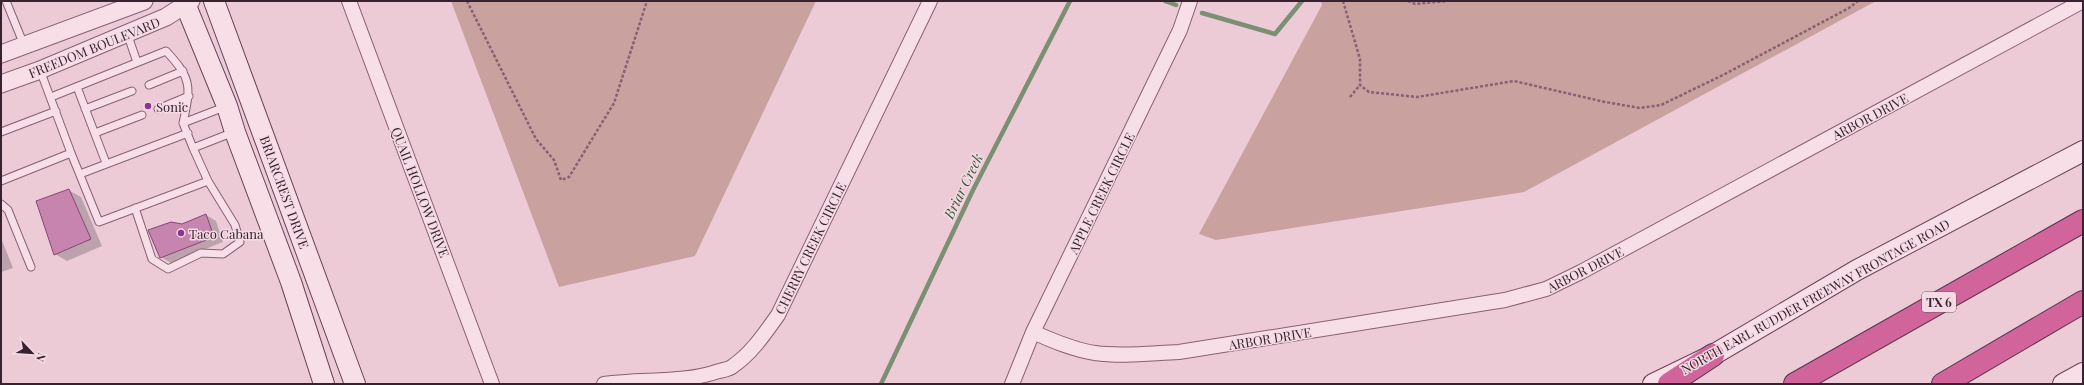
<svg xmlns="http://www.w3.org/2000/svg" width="2084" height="385" viewBox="0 0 2084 385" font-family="'Playfair Display',serif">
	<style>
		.green { fill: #c9a19f }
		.shadow { fill: #0003 }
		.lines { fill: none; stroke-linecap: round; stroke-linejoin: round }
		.stream { stroke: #7b8f72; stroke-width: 4.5 }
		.building { fill: #c784af; stroke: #854871 }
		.service-casing { stroke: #876075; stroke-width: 9 }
		.minor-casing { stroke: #876075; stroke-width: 16 }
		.tertiary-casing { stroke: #876075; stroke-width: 19 }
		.secondary-casing { stroke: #694359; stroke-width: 22 }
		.motorway-casing { stroke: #563448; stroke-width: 24 }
		.path { stroke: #876075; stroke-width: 2.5; stroke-dasharray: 3 2; stroke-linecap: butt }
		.service { stroke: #f7dee7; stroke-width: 7 }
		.minor { stroke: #f7dee7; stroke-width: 14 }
		.tertiary { stroke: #f7dee7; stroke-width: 17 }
		.secondary { stroke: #f7dee7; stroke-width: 20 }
		.motorway { stroke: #d2649c; stroke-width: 22 }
		.poi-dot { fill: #8b3592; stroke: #f4dae3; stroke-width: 1.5 }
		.labels { text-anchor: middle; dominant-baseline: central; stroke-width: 3; stroke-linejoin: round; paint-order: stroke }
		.shield { fill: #f4dae3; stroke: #715966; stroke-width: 1 }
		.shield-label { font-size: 12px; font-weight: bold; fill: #392230 }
		.street-label { font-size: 13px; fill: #392230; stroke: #f4dae3 }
		.poi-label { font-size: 13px; fill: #392230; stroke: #f4dae3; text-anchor: start }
		.water-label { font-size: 14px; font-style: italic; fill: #385833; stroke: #f4dae3 }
	</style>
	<rect width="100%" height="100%" fill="#eccbd7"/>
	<path class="green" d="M451 1H816L695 256 559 287Z
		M1321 1H1876L1524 192 1216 240 1199 234 1322 5Z"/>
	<path class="shadow" d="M68 190 81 197 102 246 67 261 55 254Z
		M206 215 216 221 223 242 171 263 161 257 182 225Z
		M1 238 13 268 1 272Z"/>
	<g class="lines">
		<path class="stream" d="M1165 1 1176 5
			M1202 13 1275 34 1302 1
			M881 384 973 190 1070 1"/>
	</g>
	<path class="building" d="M69 189 91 239 54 255 36 201Z
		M206 214 214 237 160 258 148 230 171 222 182 224Z"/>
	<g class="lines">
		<g class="service-casing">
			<path id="service" d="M6 1 24 45
				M127 33 137 62
				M40 70 71 153 99 222 208 181 193 148 234 132
				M149 85 183 71
				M77 87 106 163
				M51 97 166 51C192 79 191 86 183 123
				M85 109 132 91
				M158 109 189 96
				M1 132 56 111
				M95 133 142 115
				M193 148 183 123 227 106
				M80 174 188 133
				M1 181 71 153
				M1 204 8 210 31 267
				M135 208 152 259 168 269 201 253 223 254 240 242 235 225 208 181"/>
		</g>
		<g class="minor-casing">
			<path id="minor" d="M349 1 492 384
				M1033 332C1053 341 1074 350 1095 353 1123 357 1152 353 1179 352L1505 300 1546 289 1581 272 2083 1
				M604 384C643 378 682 384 719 371 724 370 730 369 733 366 752 353 765 333 778 315L930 1
				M1012 384 1033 332 1180 30 1190 1"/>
		</g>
		<g class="tertiary-casing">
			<path id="tertiary" d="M1 54 144 1
				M1 84 40 70 166 17 191 1"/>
		</g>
		<g class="secondary-casing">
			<path id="secondary" d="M184 1 227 106 235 132 291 282 324 384
				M214 1 355 384
				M1653 384 1713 355 1857 270 2083 151
				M2063 384 2083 373"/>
		</g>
		<g class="motorway-casing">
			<path id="motorway" d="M1669 384 1713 355
				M1795 384 2083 221
				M1943 384 2083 302"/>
		</g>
		<path class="path" d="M467 1 536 139 554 160 561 180 569 177 614 103 647 1
			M1343 1 1360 59V85L1369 92 1417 97 1514 81 1605 102 1640 108 1661 105 1723 75 1849 8 1858 1
			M1408 1 1415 4 1447 1
			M1350 97 1360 85"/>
		<use href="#service" class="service"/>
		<use href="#minor" class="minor"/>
		<use href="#tertiary" class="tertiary"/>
		<use href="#secondary" class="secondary"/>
		<use href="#motorway" class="motorway"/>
	</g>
	<g class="poi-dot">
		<circle cx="148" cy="106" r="4"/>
		<circle cx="181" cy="233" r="4"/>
	</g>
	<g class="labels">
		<rect class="shield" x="1922" y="292" width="34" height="20" rx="3"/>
		<g class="shield-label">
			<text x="1939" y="302">TX 6</text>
		</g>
		<g class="street-label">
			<text transform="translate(94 47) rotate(-22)">FREEDOM BOULEVARD</text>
			<text transform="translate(1870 116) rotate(-28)">ARBOR DRIVE</text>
			<text transform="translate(285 192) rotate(70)">BRIARCREST DRIVE</text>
			<text transform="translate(421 192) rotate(69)">QUAIL HOLLOW DRIVE</text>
			<text transform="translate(1101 193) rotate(-64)">APPLE CREEK CIRCLE</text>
			<text transform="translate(810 248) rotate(-64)">CHERRY CREEK CIRCLE</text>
			<text transform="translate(1585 269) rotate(-27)">ARBOR DRIVE</text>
			<text transform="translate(1815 296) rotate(-29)">NORTH EARL RUDDER FREEWAY FRONTAGE ROAD</text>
			<text transform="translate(1270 338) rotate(-9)">ARBOR DRIVE</text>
		</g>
		<g class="poi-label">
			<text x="156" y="106">Sonic</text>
			<text x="189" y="233">Taco Cabana</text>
		</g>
		<g class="water-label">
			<text transform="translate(963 186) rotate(-64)">Briar Creek</text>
		</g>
	</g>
	<rect width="2084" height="385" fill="none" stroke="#392230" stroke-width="4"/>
	<g transform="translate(32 353) rotate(115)" stroke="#f4dae3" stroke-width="3" paint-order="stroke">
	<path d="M0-3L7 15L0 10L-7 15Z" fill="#392230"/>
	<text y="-6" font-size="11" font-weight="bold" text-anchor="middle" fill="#392230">N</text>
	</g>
</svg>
